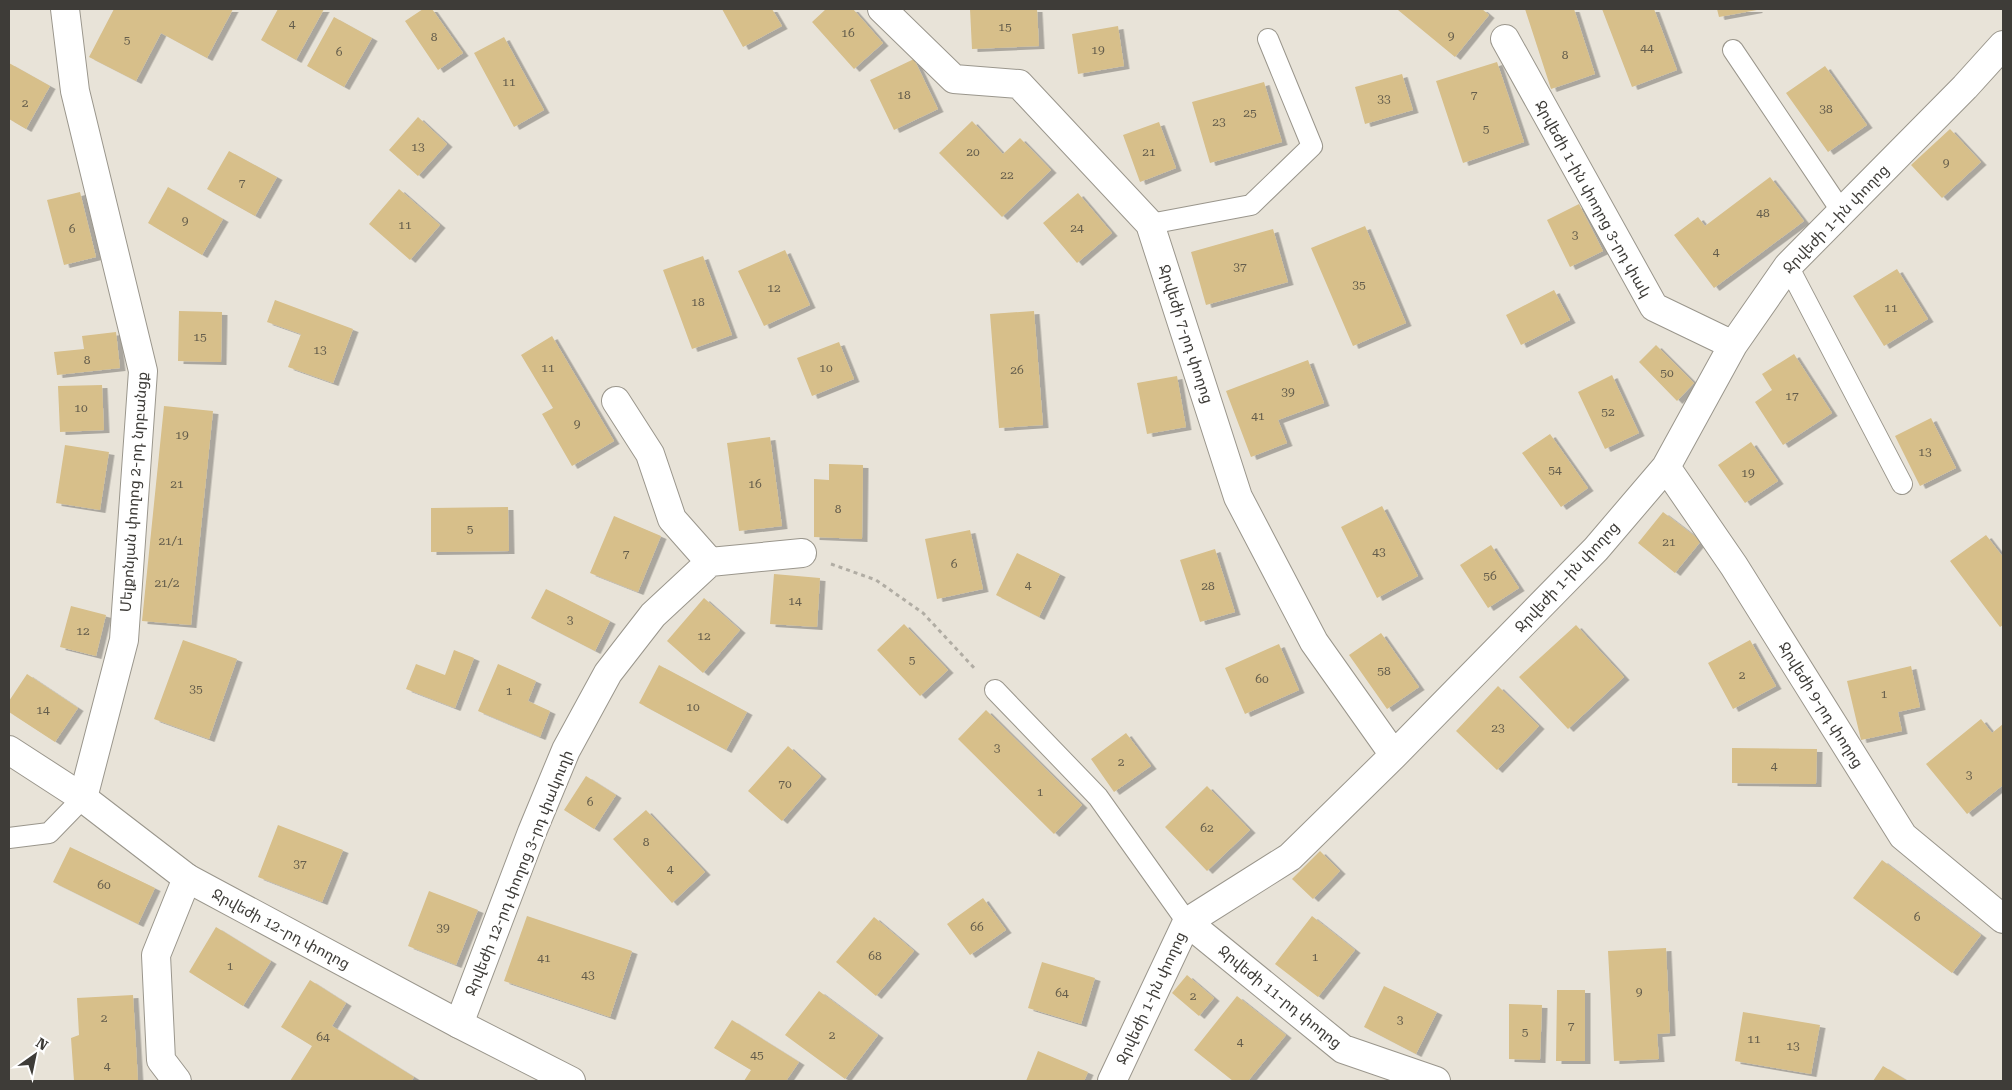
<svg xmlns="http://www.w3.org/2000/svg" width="2012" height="1090" viewBox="0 0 2012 1090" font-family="'Roboto Serif','Noto Sans Armenian',serif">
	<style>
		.building { fill: #d7bf8a; filter: url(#shadow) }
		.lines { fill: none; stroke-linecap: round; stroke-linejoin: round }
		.service-casing { stroke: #9a968c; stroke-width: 22 }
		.minor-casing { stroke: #9a968c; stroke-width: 30 }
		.tertiary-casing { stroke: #9a968c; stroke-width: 30 }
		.path { stroke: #b1ada4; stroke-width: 3; stroke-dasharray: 4 4; stroke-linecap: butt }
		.service { stroke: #fff; stroke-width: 20 }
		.minor { stroke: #fff; stroke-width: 28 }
		.tertiary { stroke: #fff; stroke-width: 28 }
		.labels { text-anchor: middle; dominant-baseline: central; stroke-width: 5; stroke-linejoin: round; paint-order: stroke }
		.number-label { font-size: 12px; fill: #645d4c }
		.street-label { font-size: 15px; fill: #3e3c38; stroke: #fff }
	</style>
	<defs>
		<filter id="shadow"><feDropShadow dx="5.5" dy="3" stdDeviation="0" flood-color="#0004"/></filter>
	</defs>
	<rect width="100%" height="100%" fill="#e8e3d8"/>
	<path class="building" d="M114 9H233L207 58 161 33 136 81 89 57Z
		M278 9H324L296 60 261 40Z
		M423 9H432L463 53 438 70 405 21Z
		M722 9H772L782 26 743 47Z
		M826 9H853L883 43 854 69 812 22Z
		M970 9H1037L1039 46 972 49Z
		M1400 9H1482L1489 15 1455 57 1398 10Z
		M1525 9H1574L1595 74 1551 89Z
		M1602 9H1654L1677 70 1632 87Z
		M1717 9H1757V10L1719 17Z
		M334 17 372 38 344 87 307 66Z
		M1118 26 1124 66 1078 74 1072 34Z
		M504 37 544 110 514 127 474 53Z
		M914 59 938 109 894 130 870 80Z
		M1497 62 1524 142 1463 163 1436 81Z
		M9 63 50 86 26 129 9 119Z
		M1825 66 1867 125 1828 152 1786 93Z
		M1402 74 1413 110 1365 124 1355 87Z
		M1264 82 1282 142 1210 163 1192 102Z
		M418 117 447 144 418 176 389 150Z
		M972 121 1003 154 1020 138 1051 170 1002 217 939 153Z
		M1159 122 1176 168 1140 182 1123 135Z
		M1950 129 1981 162 1942 198 1911 165Z
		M229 151 277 177 255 216 207 189Z
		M1770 177 1804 221 1714 288 1674 235 1698 217 1705 226Z
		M168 187 223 219 202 255 148 223Z
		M399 189 440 225 410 260 369 224Z
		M80 192 96 257 64 265 47 200Z
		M1078 193 1112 233 1077 263 1043 223Z
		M1579 204 1603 251 1570 267 1547 220Z
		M1365 226 1406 323 1353 346 1311 248Z
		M1273 229 1288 282 1206 305 1191 252Z
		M785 250 810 305 764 326 738 271Z
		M703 256 732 335 692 349 663 270Z
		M1897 269 1928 319 1884 346 1853 296Z
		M1554 290 1570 320 1521 345 1506 315Z
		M275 300 353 329 333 383 288 367 301 334 267 322Z
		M179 311 222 312 221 362 178 361Z
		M1034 311 1043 425 999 428 990 314Z
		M116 332 120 368 57 375 54 352 84 349 82 336Z
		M552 336 614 441 572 466 542 414 553 408 521 355Z
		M839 342 854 379 812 396 797 358Z
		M1656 345 1694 383 1677 401 1639 362Z
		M1794 354 1832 413 1783 445 1755 402 1772 390 1762 374Z
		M1308 360 1324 403 1278 420 1287 443 1251 457 1226 391Z
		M1612 375 1639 433 1605 449 1578 392Z
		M1177 376 1186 427 1147 434 1137 383Z
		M102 385 104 430 60 432 58 386Z
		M164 406 213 411 191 625 142 621Z
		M1931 418 1956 468 1920 486 1895 436Z
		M1550 434 1588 488 1561 507 1522 453Z
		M770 437 782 526 739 531 727 443Z
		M1751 442 1778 481 1745 503 1718 465Z
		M65 445 109 452 100 510 56 503Z
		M829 464 863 465 862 539 814 537V479L829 480Z
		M1382 506 1418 576 1377 598 1341 527Z
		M508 507 509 551 431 552V508Z
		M1663 512 1701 541 1675 573 1638 543Z
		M614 516 661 536 638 592 590 573Z
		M970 530 983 589 937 599 925 539Z
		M1986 535 2003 557V625L2000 627 1950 561Z
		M1491 545 1519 588 1488 608 1460 565Z
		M1215 549 1235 612 1200 622 1180 560Z
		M1017 553 1060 574 1039 617 996 595Z
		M774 574 820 578 817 627 770 624Z
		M546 589 610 621 595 651 531 618Z
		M704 598 740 630 703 673 667 641Z
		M71 606 106 615 96 656 60 647Z
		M904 624 948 670 920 696 877 650Z
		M1576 625 1624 677 1568 729 1519 677Z
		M1381 633 1419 687 1387 709 1349 655Z
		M183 640 237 659 209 739 154 719Z
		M1750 640 1776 686 1733 709 1708 663Z
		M1279 644 1299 690 1245 714 1225 668Z
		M454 650 474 658 455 708 406 689 416 664 445 675Z
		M498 664 536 681 528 701 550 711 540 737 478 711Z
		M659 665 747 712 726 750 639 703Z
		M1911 666 1920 707 1898 712 1902 731 1861 740 1847 681Z
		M27 674 78 708 55 742 9 712V701Z
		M1498 686 1539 726 1497 770 1456 731Z
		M986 710 1082 805 1054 834 958 739Z
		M1981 719 1992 733 2003 724V785L1967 814 1926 764Z
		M1126 733 1151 766 1114 792 1091 759Z
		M788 746 821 776 782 821 748 791Z
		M1732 748 1817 749 1816 784 1732 783Z
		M586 776 616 795 594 829 564 810Z
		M1207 786 1250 830 1207 871 1165 827Z
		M646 810 705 872 672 903 613 839Z
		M278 825 343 850 322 902 258 877Z
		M70 847 155 888 138 924 53 882Z
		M1320 851 1340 871 1313 899 1292 879Z
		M1882 860 1981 935 1952 973 1853 898Z
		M429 891 478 910 456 965 408 946Z
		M983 898 1006 930 970 955 947 924Z
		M527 916 632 951 610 1017 504 981Z
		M1312 916 1355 950 1318 997 1275 964Z
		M874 917 914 951 876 996 836 962Z
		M216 927 271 961 243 1006 189 972Z
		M1666 948 1670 1033 1657 1034 1659 1059 1614 1061 1608 951Z
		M1042 962 1095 978 1081 1024 1028 1008Z
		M1187 975 1214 998 1199 1016 1172 993Z
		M310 980 346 1003 332 1026 414 1077 411 1081H290L312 1046 281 1027Z
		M1384 986 1437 1012 1416 1054 1364 1027Z
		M1557 990H1585V1061H1556Z
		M819 991 878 1035 845 1079 785 1035Z
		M133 995 138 1081H74L71 1038 79 1035 77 998Z
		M1237 996 1286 1035 1248 1081H1233L1194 1050Z
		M1509 1004 1542 1005 1540 1060 1509 1059Z
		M1743 1012 1820 1025 1811 1074 1735 1061Z
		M732 1020 799 1062 786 1081H744L751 1070 714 1048Z
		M1038 1051 1088 1072 1084 1081H1026Z
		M1883 1066 1908 1081H1873Z"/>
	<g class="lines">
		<g class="service-casing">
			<path id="service" d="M1733 50 1842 212
				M1150 224 1251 205 1312 146 1268 39
				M1788 266 1902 484
				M995 690 1098 797 1187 922
				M9 838 49 833 83 798"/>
		</g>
		<g class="minor-casing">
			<path id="minor" d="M65 9 75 91 143 371 124 640 83 798
				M882 9 954 79 1019 84 1150 224 1238 497 1314 642 1394 755
				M1505 39 1654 307 1733 345
				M616 401 650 454 672 519 710 562
				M1666 467 1734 566 1903 836 2003 919
				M1187 922 1343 1049 1436 1081
				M459 1024 532 832 566 750 608 673 653 615 710 562 802 553
				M177 1081 161 1060 156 955 187 878
				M1112 1081 1187 922 1290 857 1394 755 1596 549 1666 467 1733 345 1788 266 1965 87 2003 45"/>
		</g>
		<g class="tertiary-casing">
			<path id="tertiary" d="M9 750 83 798 187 878 459 1024 571 1081"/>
		</g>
		<path class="path" d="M831 564 876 580 923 613 976 670"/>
		<use href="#service" class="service"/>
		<use href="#minor" class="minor"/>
		<use href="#tertiary" class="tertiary"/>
	</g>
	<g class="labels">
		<g class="number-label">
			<text x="292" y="24">4</text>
			<text x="1005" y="27">15</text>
			<text x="848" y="33">16</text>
			<text x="1451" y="36">9</text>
			<text x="434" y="37">8</text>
			<text x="127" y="40">5</text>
			<text x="1647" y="48">44</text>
			<text x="1098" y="50">19</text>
			<text x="339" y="52">6</text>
			<text x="1565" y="55">8</text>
			<text x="509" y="82">11</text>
			<text x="904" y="95">18</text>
			<text x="1474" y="95">7</text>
			<text x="1384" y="99">33</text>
			<text x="25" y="103">2</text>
			<text x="1826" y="109">38</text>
			<text x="1250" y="113">25</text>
			<text x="1219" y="122">23</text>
			<text x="1486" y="129">5</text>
			<text x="418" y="147">13</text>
			<text x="973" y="152">20</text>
			<text x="1149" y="152">21</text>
			<text x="1946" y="163">9</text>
			<text x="1007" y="175">22</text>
			<text x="242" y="183">7</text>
			<text x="1763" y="213">48</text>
			<text x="185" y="221">9</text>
			<text x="405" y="225">11</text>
			<text x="1077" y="228">24</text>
			<text x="72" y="229">6</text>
			<text x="1575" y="235">3</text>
			<text x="1716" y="252">4</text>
			<text x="1240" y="267">37</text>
			<text x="1359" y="285">35</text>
			<text x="774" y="288">12</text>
			<text x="698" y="302">18</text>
			<text x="1891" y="308">11</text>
			<text x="200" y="337">15</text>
			<text x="320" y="350">13</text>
			<text x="87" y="360">8</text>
			<text x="548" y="368">11</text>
			<text x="826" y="368">10</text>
			<text x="1017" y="370">26</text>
			<text x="1667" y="373">50</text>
			<text x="1288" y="392">39</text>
			<text x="1792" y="396">17</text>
			<text x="81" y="408">10</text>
			<text x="1608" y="412">52</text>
			<text x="1258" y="416">41</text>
			<text x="577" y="424">9</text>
			<text x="182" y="435">19</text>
			<text x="1925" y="452">13</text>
			<text x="1555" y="470">54</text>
			<text x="1748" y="473">19</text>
			<text x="177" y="484">21</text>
			<text x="755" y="484">16</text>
			<text x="838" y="509">8</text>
			<text x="470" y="529">5</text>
			<text x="171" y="541">21/1</text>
			<text x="1669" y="542">21</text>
			<text x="1379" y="552">43</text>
			<text x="626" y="554">7</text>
			<text x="954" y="564">6</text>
			<text x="1490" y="576">56</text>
			<text x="167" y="583">21/2</text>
			<text x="1028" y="585">4</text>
			<text x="1208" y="586">28</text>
			<text x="795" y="601">14</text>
			<text x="570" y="620">3</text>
			<text x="83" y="631">12</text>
			<text x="704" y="636">12</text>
			<text x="912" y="660">5</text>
			<text x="1384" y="671">58</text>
			<text x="1742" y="675">2</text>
			<text x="1262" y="679">60</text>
			<text x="196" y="689">35</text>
			<text x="509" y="691">1</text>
			<text x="1884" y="694">1</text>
			<text x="693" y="707">10</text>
			<text x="43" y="710">14</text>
			<text x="1498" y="728">23</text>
			<text x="997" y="748">3</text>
			<text x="1121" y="762">2</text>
			<text x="1774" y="766">4</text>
			<text x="1969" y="775">3</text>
			<text x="785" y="784">70</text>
			<text x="1040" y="792">1</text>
			<text x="590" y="802">6</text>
			<text x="1207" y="828">62</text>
			<text x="646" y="842">8</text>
			<text x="300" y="864">37</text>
			<text x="670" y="869">4</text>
			<text x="104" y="885">60</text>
			<text x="1917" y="917">6</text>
			<text x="977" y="927">66</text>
			<text x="443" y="928">39</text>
			<text x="875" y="956">68</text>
			<text x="1315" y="957">1</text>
			<text x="544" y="958">41</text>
			<text x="230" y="966">1</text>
			<text x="588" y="975">43</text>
			<text x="1639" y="992">9</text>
			<text x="1062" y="993">64</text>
			<text x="1193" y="996">2</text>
			<text x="104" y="1018">2</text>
			<text x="1400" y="1020">3</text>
			<text x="1571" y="1026">7</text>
			<text x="1525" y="1032">5</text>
			<text x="832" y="1035">2</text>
			<text x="323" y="1037">64</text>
			<text x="1754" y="1039">11</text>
			<text x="1240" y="1042">4</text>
			<text x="1793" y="1046">13</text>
			<text x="757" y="1055">45</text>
			<text x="107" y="1066">4</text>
		</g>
		<g class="street-label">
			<text transform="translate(1593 199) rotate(61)">Ջրվեժի 1-ին փողոց 3-րդ փակ</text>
			<text transform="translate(1836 219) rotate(-46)">Ջրվեժի 1-ին փողոց</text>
			<text transform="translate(1186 334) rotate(72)">Ջրվեժի 7-րդ փողոց</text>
			<text transform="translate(134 492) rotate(-86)">Մելքոնյան փողոց 2-րդ նրբանցք</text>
			<text transform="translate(1567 577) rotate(-47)">Ջրվեժի 1-ին փողոց</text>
			<text transform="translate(1821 705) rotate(58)">Ջրվեժի 9-րդ փողոց</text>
			<text transform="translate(519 873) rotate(-68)">Ջրվեժի 12-րդ փողոց 3-րդ փակուղի</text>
			<text transform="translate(281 929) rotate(28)">Ջրվեժի 12-րդ փողոց</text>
			<text transform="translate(1280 997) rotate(39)">Ջրվեժի 11-րդ փողոց</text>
			<text transform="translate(1151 998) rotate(-65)">Ջրվեժի 1-ին փողոց</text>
		</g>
	</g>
	<rect width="2012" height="1090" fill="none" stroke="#3e3c38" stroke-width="20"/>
	<g transform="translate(35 1055) rotate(33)" stroke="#ffffff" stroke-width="4" paint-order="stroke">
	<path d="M0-4L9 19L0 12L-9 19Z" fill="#3e3c38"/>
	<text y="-8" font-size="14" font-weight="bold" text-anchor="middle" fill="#3e3c38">N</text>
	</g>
</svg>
